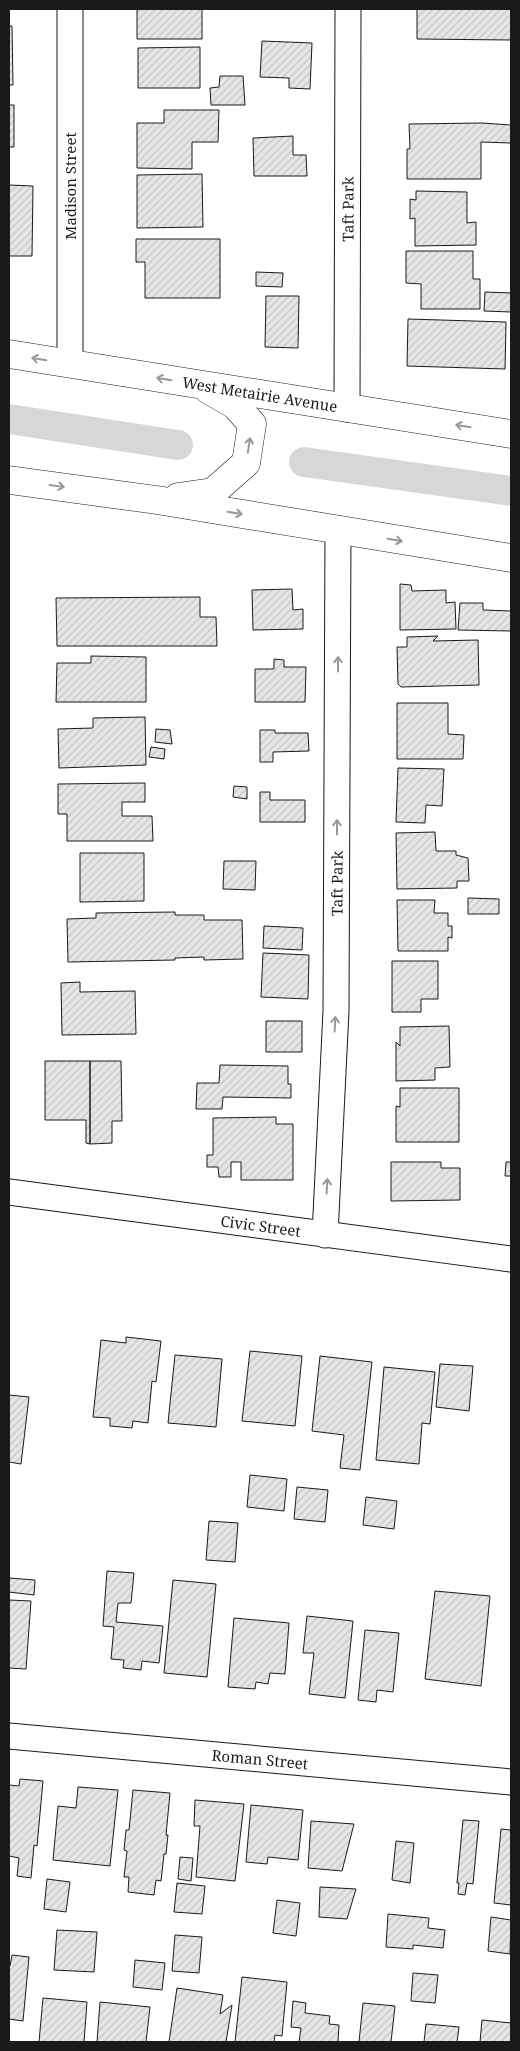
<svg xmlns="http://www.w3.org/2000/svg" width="520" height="2051" viewBox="0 0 520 2051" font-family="'Noto Serif',serif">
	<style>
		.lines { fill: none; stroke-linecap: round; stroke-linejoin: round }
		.canal { stroke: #d7d7d7; stroke-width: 30 }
		.building { fill: url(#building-hatch); stroke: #1a1a1a }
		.minor-casing { stroke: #1a1a1a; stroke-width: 27 }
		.secondary-casing { stroke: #1a1a1a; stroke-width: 29 }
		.minor { stroke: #fff; stroke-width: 25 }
		.secondary { stroke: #fff; stroke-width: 28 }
		.oneway { stroke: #989898 }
		.labels { text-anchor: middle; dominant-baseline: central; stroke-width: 4; stroke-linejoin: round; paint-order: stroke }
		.street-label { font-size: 15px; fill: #1a1a1a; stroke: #fff }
	</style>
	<defs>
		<pattern id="building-hatch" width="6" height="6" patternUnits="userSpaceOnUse" patternTransform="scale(1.25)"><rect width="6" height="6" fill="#e6e6e6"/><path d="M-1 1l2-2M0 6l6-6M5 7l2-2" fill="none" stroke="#c5c5c5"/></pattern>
	</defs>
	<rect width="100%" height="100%" fill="#fff"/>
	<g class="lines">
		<path class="canal" d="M9 419 178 445
			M304 462 511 491"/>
	</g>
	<path class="building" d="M137 9H202V39H137Z
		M417 9H511V40L417 39Z
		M9 26H12L13 85H9Z
		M262 41 312 43 310 89 289 88V78L260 77Z
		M200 47V88H138V48Z
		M220 76H243L245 105H211L210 88 219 87Z
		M9 105H14V147H9Z
		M164 110H219L218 142H192V169L137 168V123H164Z
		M482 123 511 125V143L481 142V179H407V149H410L409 124Z
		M293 136V155H306L307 176H254L253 138Z
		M202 174 203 227 137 228V175Z
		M9 185 33 186 32 256H9Z
		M416 191 467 192V223L476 222V245L415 246V218L410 219V199L416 200Z
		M136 239H220V298H145V262H136Z
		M406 251H473V279H480V309H421V284L406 283Z
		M256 272 283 273 282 287 256 286Z
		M485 292 511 293V312L484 311Z
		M266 296H299L298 348 265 347Z
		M408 319 506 322 505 369 407 366Z
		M400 584 411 585 412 591 446 590V603L455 602 456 629 400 630Z
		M292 589 293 610 303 609V629L253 630 252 590Z
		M200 597V617H216L217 646H57L56 598Z
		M460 603H483V610L511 611V631L458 630Z
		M438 636 433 641 478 640 479 685 401 687 398 684 397 647H407V637Z
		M91 656 146 657V702H56L57 663H91Z
		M274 659 284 660V667H306L305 702H255V669H274Z
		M397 703H448V734L464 735 463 759H397Z
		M145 717 146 765 59 768 58 729 93 728V718Z
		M156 729 170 730 172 744 155 742Z
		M260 730H275V733H308L309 751 273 752V762H260Z
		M151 747 165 749 164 759 149 757Z
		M398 768 444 769 442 806 426 805 425 823 396 822Z
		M145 783V802H122V816H152L153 841H67V814H58V784Z
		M234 786 247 787V799L233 797Z
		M260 792H270V800H305V822H260Z
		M435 832 436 851H456V855L468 858 469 881H457V888L397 889 396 833Z
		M80 853H144V901L80 902Z
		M224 861H256L255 890 223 889Z
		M468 898 499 899V914H468Z
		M397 900H435L434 913H448V926H452V938L448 937V951H398Z
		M175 912V915H204V920H242L243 959 204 960V957L175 958V960L68 962 67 919 96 918V913Z
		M264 926 303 928 302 950 263 948Z
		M263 953 309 955 308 999 261 997Z
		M392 961H438V999H421V1012H392Z
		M80 982V992L135 991 136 1034 62 1035 61 983Z
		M266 1021H302V1052H266Z
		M449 1026 450 1067 435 1068V1080L396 1081V1042L400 1046V1027Z
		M45 1061H90V1144L86 1143V1120H45Z
		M90 1061H121L122 1121H112V1143L90 1144Z
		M220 1065 288 1066V1084H291V1098L223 1097 222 1109H196L197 1083H219Z
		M400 1088H459V1142H396V1106L400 1107Z
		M276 1117V1124H293V1180H241V1162H231V1177H219L218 1167H207V1155H213V1118Z
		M391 1162H441V1168H460V1200L391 1201Z
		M506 1162H511V1176H505Z
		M126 1337 161 1341 156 1382 152 1381 148 1423 133 1421 132 1428 110 1426V1418L93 1417 101 1340 126 1343Z
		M250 1351 302 1356 295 1426 242 1421Z
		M175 1355 222 1359 216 1427 168 1423Z
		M320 1356 372 1362 360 1470 340 1468 344 1435 312 1431Z
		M440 1364 473 1366 469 1411 436 1407Z
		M384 1367 435 1372 430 1424 422 1423 419 1464 376 1460Z
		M9 1395 29 1397 21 1464 9 1462Z
		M250 1475 287 1479 284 1511 247 1507Z
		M297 1487 328 1490 325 1522 294 1519Z
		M366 1497 397 1501 394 1529 363 1525Z
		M209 1521 238 1523 235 1562 206 1560Z
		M107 1571 134 1573 131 1603H118L116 1622 163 1626 159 1663 142 1661 141 1670 123 1668 124 1660 111 1659 114 1627 103 1626Z
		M9 1578 35 1580 34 1595 9 1592Z
		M173 1580 216 1584 207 1677 164 1673Z
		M435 1591 490 1596 481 1686 425 1679Z
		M9 1600 31 1601 26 1669 9 1668Z
		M307 1616 353 1621 345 1698 309 1694 314 1653H303Z
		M234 1618 289 1623 285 1674 270 1673 268 1684 256 1682 255 1689 228 1687Z
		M365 1630 399 1633 393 1692 377 1690 376 1702 358 1700Z
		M20 1779 43 1781 37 1846 34 1845 31 1878 17 1876 19 1858 9 1856V1785L19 1786Z
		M78 1787 118 1790 110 1866 53 1860 58 1806 76 1808Z
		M133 1790 170 1793 166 1835H168L166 1854H164L161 1881 156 1880 154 1895 128 1892 129 1877H124L127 1851 124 1850 126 1830H129Z
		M195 1800 244 1804 235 1881 196 1877 200 1826H194Z
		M251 1805 303 1810 298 1860 268 1857 267 1864 246 1862Z
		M463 1820 479 1821 473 1884 467 1883 465 1895 458 1894 459 1883H457Z
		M311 1821 354 1824 342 1871 308 1868Z
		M501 1829 511 1830V1905L494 1903Z
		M396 1841 414 1843 410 1883 392 1880Z
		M180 1857 193 1858 191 1881 178 1879Z
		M47 1879 70 1882 66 1912 44 1909Z
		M177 1883 205 1886 202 1914 174 1912Z
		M320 1887 356 1889 347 1919 319 1917Z
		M277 1900 300 1903 296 1936 273 1933Z
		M388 1914 429 1918 428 1928 445 1930 443 1948 413 1945V1949L386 1947Z
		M491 1917 511 1920 510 1954 488 1951Z
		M57 1930 97 1932 94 1972 54 1970Z
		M175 1935 202 1937 199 1973 172 1971Z
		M12 1955 29 1957 23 2021 9 2019V1966H10Z
		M135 1960 165 1963 162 1990 133 1987Z
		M413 1973 438 1975 435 2003 411 2001Z
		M242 1977 287 1982 282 2036 275 2035 274 2042H235Z
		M177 1988 223 1995 220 2014 232 2005 226 2042H169Z
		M43 1998 87 2002 84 2042H39Z
		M293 2001 306 2003 305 2013 330 2016 329 2024 339 2025 338 2042H299L301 2028 291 2027Z
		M100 2002 150 2007 146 2042H97Z
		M363 2003 395 2006 391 2042H359Z
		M482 2020 511 2023V2042H480Z
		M426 2024 459 2027 457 2042H424Z"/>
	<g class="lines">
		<g class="minor-casing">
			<g id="minor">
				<path d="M70 9V363"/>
				<path id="s1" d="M347 409 348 9"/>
				<path id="s2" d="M9 1192 511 1259"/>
				<path id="s3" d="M325 1235 336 1011 338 531"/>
				<path id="s4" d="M9 1736 511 1782"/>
			</g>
		</g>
		<g class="secondary-casing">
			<g id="secondary">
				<path id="s5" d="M9 354 511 434"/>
				<path d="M9 480 157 500 511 558"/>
				<path d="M178 497 213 492 246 463 252 424 235 405 209 390"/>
			</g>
		</g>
		<use href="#minor" class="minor"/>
		<use href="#secondary" class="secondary"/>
	</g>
	<defs><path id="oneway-shaft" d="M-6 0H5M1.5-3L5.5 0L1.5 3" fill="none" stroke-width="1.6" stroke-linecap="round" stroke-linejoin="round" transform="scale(1.25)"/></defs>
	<g class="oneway">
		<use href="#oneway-shaft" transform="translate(39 359) rotate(-171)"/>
		<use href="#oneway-shaft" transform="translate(164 379) rotate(-171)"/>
		<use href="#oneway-shaft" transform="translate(463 426) rotate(-171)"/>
		<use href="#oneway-shaft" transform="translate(249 445) rotate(-81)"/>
		<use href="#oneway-shaft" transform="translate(57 486) rotate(8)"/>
		<use href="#oneway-shaft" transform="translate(235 513) rotate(10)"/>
		<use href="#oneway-shaft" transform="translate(395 540) rotate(9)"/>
		<use href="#oneway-shaft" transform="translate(338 664) rotate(-90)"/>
		<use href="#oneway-shaft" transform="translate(337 827) rotate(-90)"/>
		<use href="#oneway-shaft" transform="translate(335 1024) rotate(-87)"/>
		<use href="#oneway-shaft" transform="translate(327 1186) rotate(-87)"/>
	</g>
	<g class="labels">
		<g class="street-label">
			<text transform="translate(70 186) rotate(-90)">Madison Street</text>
			<text stroke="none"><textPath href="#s1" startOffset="200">Taft Park</textPath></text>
			<text stroke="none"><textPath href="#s5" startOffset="254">West Metairie Avenue</textPath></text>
			<text stroke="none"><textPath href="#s3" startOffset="352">Taft Park</textPath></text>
			<text stroke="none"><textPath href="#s2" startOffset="254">Civic Street</textPath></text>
			<text stroke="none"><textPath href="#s4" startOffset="252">Roman Street</textPath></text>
		</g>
	</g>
	<rect width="520" height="2051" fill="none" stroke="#1a1a1a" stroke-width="20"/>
</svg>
